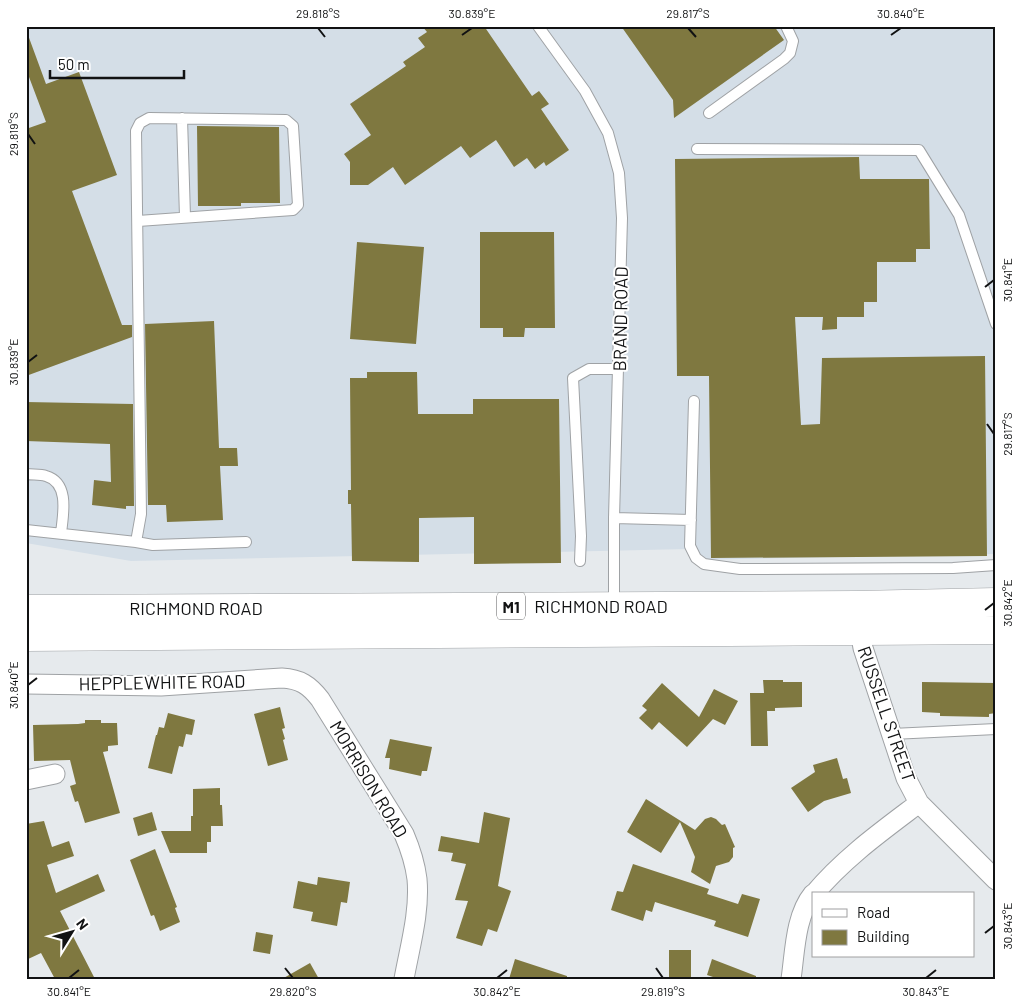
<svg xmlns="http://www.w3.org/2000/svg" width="1022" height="1005" viewBox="0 0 1022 1005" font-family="Barlow,sans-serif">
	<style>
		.built { fill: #d4dee7 }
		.building { fill: #7f7840 }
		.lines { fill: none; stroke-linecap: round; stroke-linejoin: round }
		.service-casing { stroke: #9fa2a5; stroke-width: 12 }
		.minor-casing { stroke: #9fa2a5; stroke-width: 21 }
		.trunk-casing { stroke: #9fa2a5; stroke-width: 29 }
		.service { stroke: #fff; stroke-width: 10 }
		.minor { stroke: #fff; stroke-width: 19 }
		.trunk { stroke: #fff; stroke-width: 28 }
		.ticks { fill: none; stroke: #111213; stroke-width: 2 }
		.labels { text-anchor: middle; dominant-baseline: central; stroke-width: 4; stroke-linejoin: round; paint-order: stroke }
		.shield { fill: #fff; stroke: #58595a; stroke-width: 1 }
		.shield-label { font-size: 16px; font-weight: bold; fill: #111213 }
		.street-label { font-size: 18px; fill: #111213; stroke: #fff }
		.neatline { fill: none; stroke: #111213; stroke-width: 2 }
		.ticks-label { font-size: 12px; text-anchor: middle; fill: #111213 }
	</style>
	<rect width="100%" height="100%" fill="#e6eaed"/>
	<path class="built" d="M26 26H996V554L690 560 689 549 131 561 26 543Z"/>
	<path class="building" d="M422 26H484L532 96 539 91 549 104 541 109 569 150 546 166 544 162 535 169 527 158 514 167 496 140 470 158 461 146 405 185 393 167 368 185H350V162L344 154 371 135 350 104 406 66 403 62 425 47 418 38 427 32Z
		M621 26H774L784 40 674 118 673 100Z
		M26 35H28L46 84 79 72 117 175 72 191 122 325H132V337L26 376V129L46 122 29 77 26 78Z
		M197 126 279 127 280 203H241V206H198Z
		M859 157 860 179H929L930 249H916V262H877V302H864V317H837V329L822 330 823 317H795L801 425 820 424 822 358 985 356 987 556 711 558 709 376H677L675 159Z
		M480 232H554L555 328H525L524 337H503V328H480Z
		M357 242 424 247 416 344 350 339Z
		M214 321 219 448H237L238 466H220L223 520 167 522 166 505H148L145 324Z
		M367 372H417L418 414H473V399H559L561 563 474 564V517L419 518V562L352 561 351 504H348V490H351L350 378H367Z
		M26 402 133 404 134 506H126V509L92 505 94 480 111 482 110 444 26 441Z
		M763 680H783V682H802V707L775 708V711H767L768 746H751L750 693H764Z
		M922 682 996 683V713L989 714V717L940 716V713L922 712Z
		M662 683 699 717 714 689 738 701 725 725 713 719 687 747 659 722 652 730 639 718 647 710 642 706Z
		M280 707 285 728 282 729 285 739 283 740 288 760 268 766 254 714Z
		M168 713 195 720 192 735 186 734 183 747 179 746 172 774 148 768 156 735H157L159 727 164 728Z
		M85 720H101V723H117L118 745 108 746V751L103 752 120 813 85 823 78 801 75 802 70 786 76 784 70 760 34 761 33 725 78 724 85 723Z
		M390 739 432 747 427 771H422L421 776 389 769 390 758H385Z
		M837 758 843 779 847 778 851 793 824 801 808 812 791 788 815 772 813 765Z
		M220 788V805H222L223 826H211V842H207V853H170L161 831H191V816H193V789Z
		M646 799 695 830 705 819 711 817 716 819 722 825 725 824 735 847 733 848V857L729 862 716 866 710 884 691 872 695 857 680 822 661 853 627 832Z
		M152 812 157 830 138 836 133 818Z
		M484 812 510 818 498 886 511 891 497 932 488 929 482 946 456 938 468 901 455 900 466 864 451 861 453 853 438 851 441 836 479 843Z
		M44 821 52 847 69 841 74 856 47 865 56 893 98 874 105 891 60 911 95 979H55L41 953 26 960V824Z
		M155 849 177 907 175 908 180 922 160 931 154 915 151 916 130 860Z
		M633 864 709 889 707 894 738 904 742 894 760 899 748 937 714 926 716 921 655 902 652 912 646 910 643 921 611 910 617 891 623 892Z
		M318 877 350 882 347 903 341 902 337 926 311 921 313 912 293 908 298 881 317 885Z
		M256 932 273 935 270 954 253 951Z
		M669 950H691V979H669Z
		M515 959 567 976V979H509Z
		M712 959 756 976V979H719L707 975Z
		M310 963 319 979H282Z"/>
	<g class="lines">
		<g class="service-casing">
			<path id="service" d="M538 26 585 91 608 133 619 173 622 218 614 518V605
				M709 113 784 59 790 53 793 41 786 26
				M182 118 185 217
				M697 149 919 150 959 215 996 324
				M694 401 690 546 696 558 704 564 740 569 953 568 996 565
				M26 474C33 475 40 474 46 476 70 483 63 515 61 533
				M614 518 691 520
				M26 530 136 542 141 514 136 131 140 123 149 118 286 120 293 126 298 205 293 210 138 221
				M136 542 153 545 246 542
				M580 561 581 536 573 378 589 369H618
				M892 734 996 729"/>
		</g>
		<g class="minor-casing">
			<path id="minor" d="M858 619 863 648 906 778 919 803 996 880
				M26 684 161 686 282 678C300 679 309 685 320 699L404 834C410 848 415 863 417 879 420 912 410 946 404 979
				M26 780 55 774
				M814 894C844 858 882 831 919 803
				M791 979C795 952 795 916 813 894"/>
		</g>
		<g class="trunk-casing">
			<path id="trunk" d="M26 609 857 605 996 602
				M26 637 996 630"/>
		</g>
		<use href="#service" class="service"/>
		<use href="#minor" class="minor"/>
		<use href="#trunk" class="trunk"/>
	</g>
	<path class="ticks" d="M318 28 325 37M688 28 696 37M462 35 472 28M891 35 901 28M28 134 35 144M985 287 994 280M28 362 37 355M987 424 994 434M985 610 994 603M28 685 37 678M985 933 994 926M285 968 293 978M656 968 663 978M69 978 79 970M497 978 507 970M926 978 936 970"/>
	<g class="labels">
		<rect class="shield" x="497" y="592.5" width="28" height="27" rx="4"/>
		<g class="shield-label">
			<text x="511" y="606">M1</text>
		</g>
		<g class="street-label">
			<text transform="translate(620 319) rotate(-89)">BRAND ROAD</text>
			<text x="601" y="606">RICHMOND ROAD</text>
			<text x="196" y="608">RICHMOND ROAD</text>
			<text transform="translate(162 682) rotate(-1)">HEPPLEWHITE ROAD</text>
			<text transform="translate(887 714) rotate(71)">RUSSELL STREET</text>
			<text transform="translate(369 779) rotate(59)">MORRISON ROAD</text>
		</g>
	</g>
	<rect width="1022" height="1005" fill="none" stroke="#ffffff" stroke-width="55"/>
	<rect x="812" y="892" width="162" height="65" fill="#ffffff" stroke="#a0a0a1"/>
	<rect x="822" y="909" width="25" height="8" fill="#ffffff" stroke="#a0a0a1"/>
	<text x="857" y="918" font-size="15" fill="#111213">Road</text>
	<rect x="822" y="930" width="25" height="15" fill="#7f7840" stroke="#a0a0a1"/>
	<text x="857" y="942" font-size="15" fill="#111213">Building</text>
	<g transform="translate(72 932) rotate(53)" stroke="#ffffff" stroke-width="4" paint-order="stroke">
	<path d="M0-4L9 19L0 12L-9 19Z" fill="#111213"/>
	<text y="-8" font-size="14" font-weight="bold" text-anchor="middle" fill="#111213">N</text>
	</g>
	<path d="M50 70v8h134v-8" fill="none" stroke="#111213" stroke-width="2.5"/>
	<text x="58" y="70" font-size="15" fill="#111213" stroke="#ffffff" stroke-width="4" paint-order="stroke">50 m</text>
	<rect x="28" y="28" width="966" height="950" class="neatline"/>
	<g class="ticks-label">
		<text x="318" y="18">29.818°S</text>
		<text x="472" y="18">30.839°E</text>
		<text x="688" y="18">29.817°S</text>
		<text x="901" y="18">30.840°E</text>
		<text transform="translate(14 134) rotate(-90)" y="4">29.819°S</text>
		<text transform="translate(1008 280) rotate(-90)" y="4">30.841°E</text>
		<text transform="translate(14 362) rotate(-90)" y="4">30.839°E</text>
		<text transform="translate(1008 434) rotate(-90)" y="4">29.817°S</text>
		<text transform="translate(1008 603) rotate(-90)" y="4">30.842°E</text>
		<text transform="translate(14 685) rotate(-90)" y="4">30.840°E</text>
		<text transform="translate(1008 926) rotate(-90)" y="4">30.843°E</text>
		<text x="69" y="996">30.841°E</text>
		<text x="293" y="996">29.820°S</text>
		<text x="497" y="996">30.842°E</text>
		<text x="663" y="996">29.819°S</text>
		<text x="926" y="996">30.843°E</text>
	</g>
</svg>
